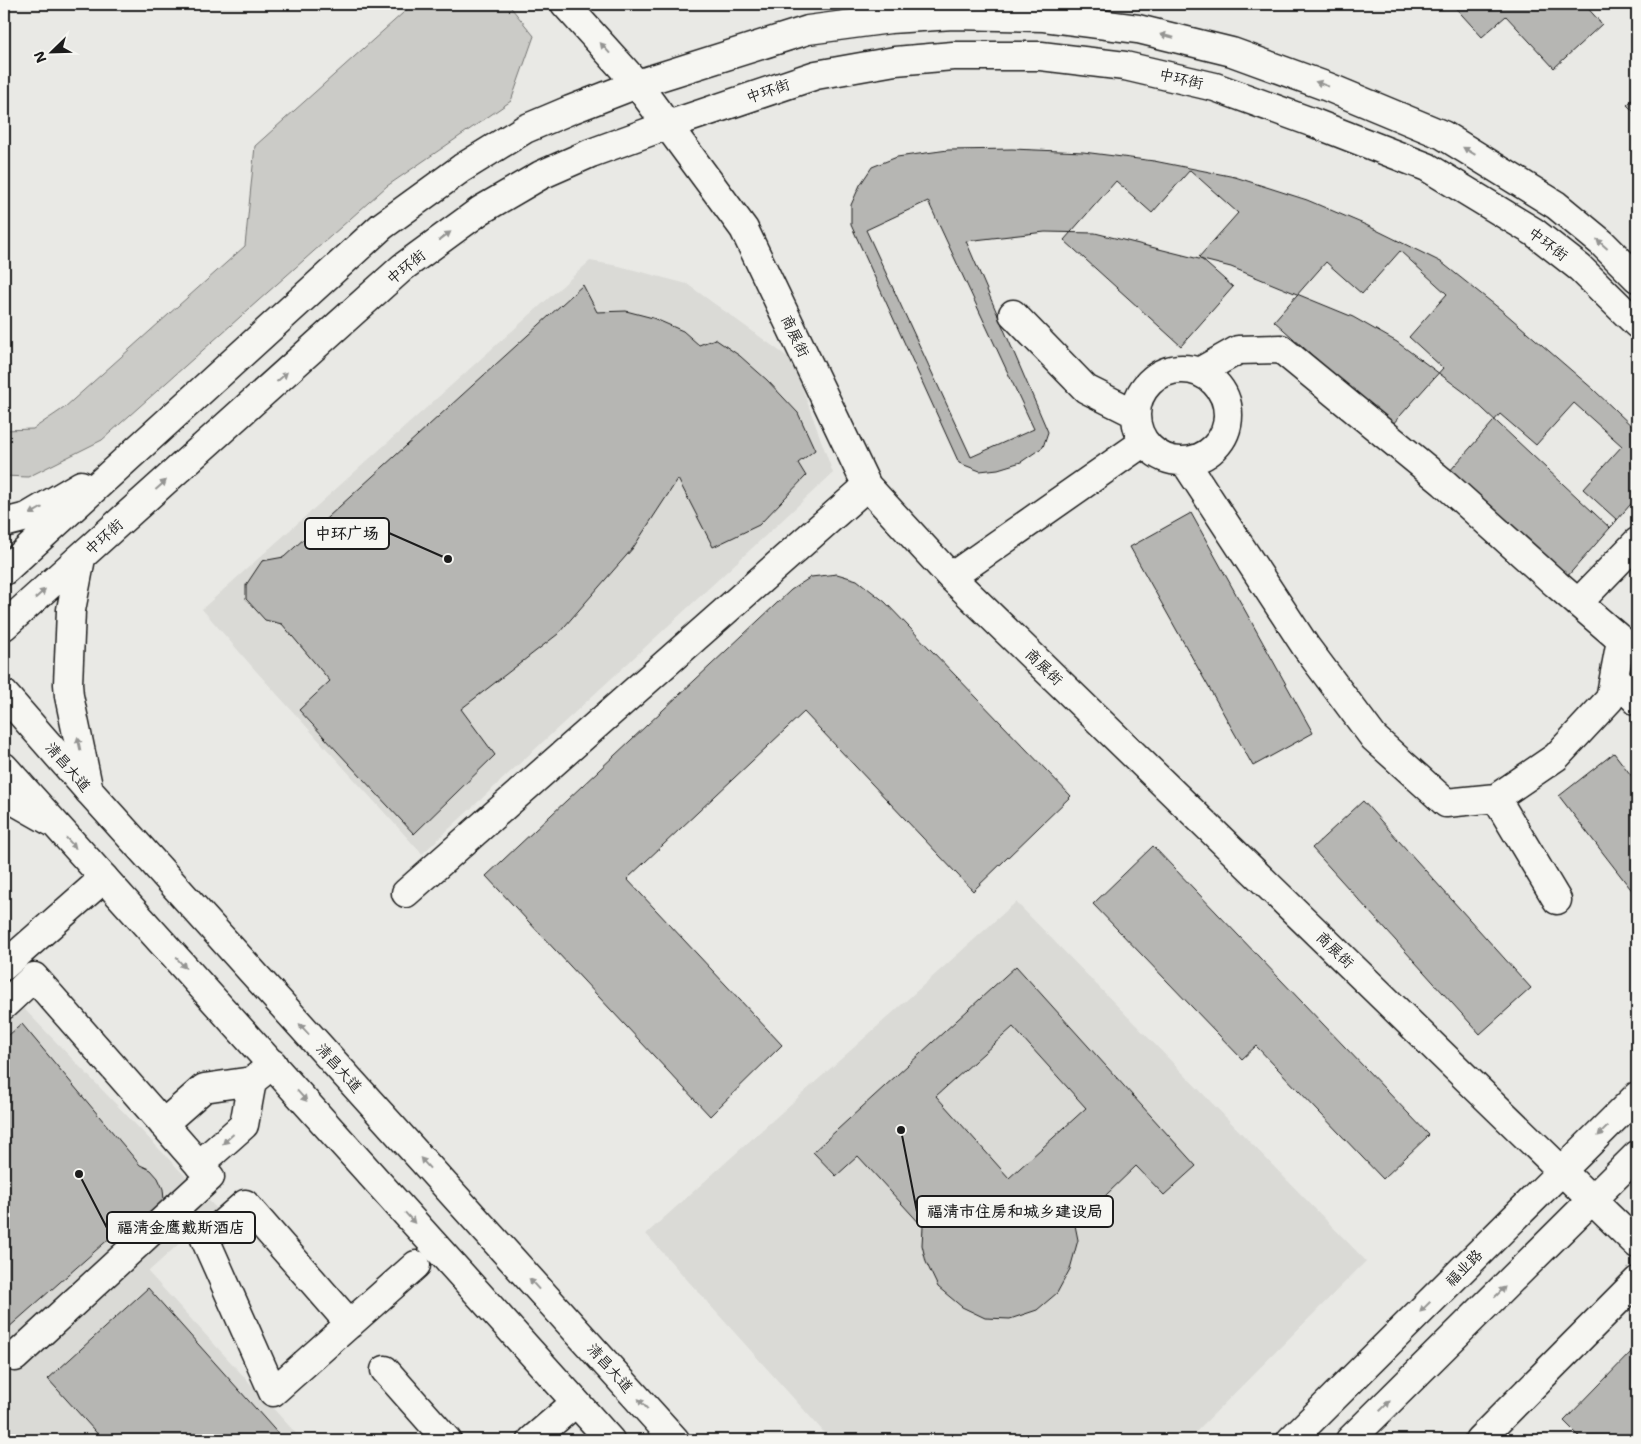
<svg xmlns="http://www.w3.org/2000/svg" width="1641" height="1444" viewBox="0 0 1641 1444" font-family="'Shantell Sans','LXGW WenKai TC',sans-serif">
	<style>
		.built { fill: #dadad6 }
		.green { fill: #cbcbc7; stroke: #747472 }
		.building { fill: #b6b6b3; stroke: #1c1c1c; fill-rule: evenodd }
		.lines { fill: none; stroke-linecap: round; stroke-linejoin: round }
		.minor-casing { stroke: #1c1c1c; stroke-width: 31 }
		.tertiary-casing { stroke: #1c1c1c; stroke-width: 31 }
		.primary-casing { stroke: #1c1c1c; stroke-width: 31 }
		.minor { stroke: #f6f6f2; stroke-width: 28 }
		.tertiary { stroke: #f6f6f2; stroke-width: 28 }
		.primary { stroke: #f6f6f2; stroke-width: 28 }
		.oneway { fill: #949492 }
		.labels { text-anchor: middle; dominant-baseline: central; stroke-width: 4; stroke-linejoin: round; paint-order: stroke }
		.street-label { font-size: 15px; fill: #1c1c1c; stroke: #f6f6f2 }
		.leader { fill: none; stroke: #1c1c1c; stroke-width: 2 }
		.callout-dot { fill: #1c1c1c; stroke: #f6f6f2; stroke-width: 2 }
		.callout { fill: #f6f6f2; stroke: #1c1c1c; stroke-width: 2 }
		.callout-label { font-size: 16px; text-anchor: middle; font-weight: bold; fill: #1c1c1c }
	</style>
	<rect width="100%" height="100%" fill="#e9e9e5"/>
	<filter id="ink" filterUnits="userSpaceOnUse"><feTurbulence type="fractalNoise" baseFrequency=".02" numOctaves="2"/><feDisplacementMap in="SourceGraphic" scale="10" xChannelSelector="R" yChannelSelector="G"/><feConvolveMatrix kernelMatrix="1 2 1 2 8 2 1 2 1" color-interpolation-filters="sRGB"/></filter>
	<g filter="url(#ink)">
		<path class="built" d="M590 261 619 266 687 284 792 360 833 473 422 854 256 671 202 609Z
			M1016 902 1366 1261 1188 1440H831L646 1234Z
			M4 988 217 1209 148 1272 302 1440H4Z"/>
		<path class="green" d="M413 4H508L534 36 511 101 387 186 102 440 28 477 4 476V430L33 429 64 408 245 246 255 146Z"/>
		<path class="building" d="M1452 4H1584L1602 24 1554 68 1506 16 1482 37Z
			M1637 95V115L1627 105Z
			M1012 149 1083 152 1154 161 1235 177 1307 200 1366 225 1441 262 1505 313 1594 390 1637 431V497L1610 528 1468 395 1397 342 1353 317 1231 267 1095 233 1045 232 966 241 1048 432 1043 447 1021 462 998 469 980 471 959 463 851 225V205L860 185 872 167 897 157 948 150Z
			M1190 170 1238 213 1199 257 1233 287 1181 346 1064 240 1116 181 1152 213Z
			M928 201 1034 429 971 457 866 230Z
			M1400 251 1447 294 1409 337 1443 368 1391 426 1274 321 1326 262 1362 294Z
			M583 285 597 312 626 311 653 318 683 331 699 345 715 339 740 356 767 380 798 413 815 450 798 463 806 476 759 525 713 547 678 479 633 548 558 634 461 709 495 755 414 834 299 710 330 681 282 624 265 620 246 599V585L262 561 284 557Z
			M1574 403 1622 446 1583 489 1617 520 1566 578 1449 472 1500 414 1536 445Z
			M1191 513 1313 733 1253 766 1130 547Z
			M837 574 857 580 885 602 1071 796 973 891 804 712 627 879 782 1045 710 1116 486 876 791 590 811 577Z
			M1614 753 1637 783V897L1559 796Z
			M1363 801 1531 988 1480 1034 1312 848Z
			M1153 846 1429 1135 1383 1179 1256 1046 1242 1059 1093 904Z
			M1016 966 1196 1166 1164 1195 1136 1166 1075 1225 1078 1240 1070 1269 1057 1293 1037 1310 1010 1319 985 1318 962 1307 938 1287 926 1262 922 1245 923 1227 858 1156 836 1176 813 1152ZM1013 1027 1086 1108 1009 1178 936 1096Z
			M22 1024 140 1165 151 1170 158 1178 163 1189 164 1200 161 1211 137 1231H125L120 1229 7 1329 4 1325V1039Z
			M148 1288 281 1437 277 1440H103L48 1379Z
			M1635 1348 1637 1350V1440H1583L1564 1421Z"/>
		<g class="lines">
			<g class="minor-casing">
				<path id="minor" d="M565 4 637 84 744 229 867 486 951 577 1637 1244
					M1013 314 1086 389 1136 414
					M1136 415a46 46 0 1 1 92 0a46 46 0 1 1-92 0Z
					M1185 462 1306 647 1374 738 1446 803 1496 798 1556 757 1610 699 1621 640 1556 584 1444 483 1281 349 1238 350 1199 372
					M951 577 1144 442
					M1578 603 1637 542
					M1615 677 1637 701
					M1496 798 1557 900
					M406 893 867 486
					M4 966 104 878
					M4 1005 34 977 210 1177 15 1357
					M163 1124 204 1088 252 1081 273 1064
					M199 1165 244 1125 252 1081
					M350 1324 245 1204 205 1239 273 1392 416 1265
					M385 1370 447 1440
					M532 1440 575 1403
					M1479 1440 1637 1281"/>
			</g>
			<g class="tertiary-casing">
				<path id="tertiary" d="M4 523 27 517 81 485
					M81 558 71 610 68 684 69 696 89 791
					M4 571 382 226 462 168 525 129 570 110 637 84 808 30 890 19 953 15 1044 17 1138 29 1232 52 1328 87 1443 135 1556 205 1602 243 1637 278
					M4 626 403 267 481 210 541 175 591 153 668 125 816 75 895 61 953 56H1041L1125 66 1215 87 1314 123 1427 167 1534 232 1580 268 1637 324
					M4 795 50 821
					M1291 1440 1637 1096
					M1350 1440 1637 1155"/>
			</g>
			<g class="primary-casing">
				<path id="primary" d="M4 694 89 791 675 1440
					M4 767 610 1440"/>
			</g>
			<use href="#minor" class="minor"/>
			<use href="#tertiary" class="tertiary"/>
			<use href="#primary" class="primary"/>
		</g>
		<defs><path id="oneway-solid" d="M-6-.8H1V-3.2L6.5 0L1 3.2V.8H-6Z" transform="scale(1.25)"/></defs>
		<g class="oneway">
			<use href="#oneway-solid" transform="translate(1167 36) rotate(-166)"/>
			<use href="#oneway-solid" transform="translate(605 48) rotate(-132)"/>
			<use href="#oneway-solid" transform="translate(1322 84) rotate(-160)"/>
			<use href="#oneway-solid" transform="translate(1469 151) rotate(-149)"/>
			<use href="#oneway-solid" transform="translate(445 236) rotate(-36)"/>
			<use href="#oneway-solid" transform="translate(1602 244) rotate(-138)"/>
			<use href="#oneway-solid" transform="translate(282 377) rotate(-42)"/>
			<use href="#oneway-solid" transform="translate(161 485) rotate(-42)"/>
			<use href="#oneway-solid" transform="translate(36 511) rotate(150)"/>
			<use href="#oneway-solid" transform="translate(40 594) rotate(-42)"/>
			<use href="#oneway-solid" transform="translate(79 744) rotate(-102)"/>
			<use href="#oneway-solid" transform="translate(71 843) rotate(47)"/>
			<use href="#oneway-solid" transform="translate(181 963) rotate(48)"/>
			<use href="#oneway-solid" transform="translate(304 1029) rotate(-132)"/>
			<use href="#oneway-solid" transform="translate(302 1096) rotate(48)"/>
			<use href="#oneway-solid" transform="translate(1603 1131) rotate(135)"/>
			<use href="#oneway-solid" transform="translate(228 1139) rotate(138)"/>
			<use href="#oneway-solid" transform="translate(425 1163) rotate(-132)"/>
			<use href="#oneway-solid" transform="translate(410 1218) rotate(48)"/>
			<use href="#oneway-solid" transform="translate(534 1284) rotate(-132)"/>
			<use href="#oneway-solid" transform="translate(1500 1292) rotate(-45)"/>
			<use href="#oneway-solid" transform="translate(1425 1307) rotate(135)"/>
			<use href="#oneway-solid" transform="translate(643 1404) rotate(-132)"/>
			<use href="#oneway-solid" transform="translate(1385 1406) rotate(-45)"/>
		</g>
	</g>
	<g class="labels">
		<g class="street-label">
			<text transform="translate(1181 79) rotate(13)">中环街</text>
			<text transform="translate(768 91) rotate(-19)">中环街</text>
			<text transform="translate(1548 244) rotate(37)">中环街</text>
			<text transform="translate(406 267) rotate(-39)">中环街</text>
			<text transform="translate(795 336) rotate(64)">商展街</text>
			<text transform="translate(104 537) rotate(-42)">中环街</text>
			<text transform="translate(1044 667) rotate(44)">商展街</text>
			<text transform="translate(68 767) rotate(49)">清昌大道</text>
			<text transform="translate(1335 950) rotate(44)">商展街</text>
			<text transform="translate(339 1068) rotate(48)">清昌大道</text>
			<text transform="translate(1464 1268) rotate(-45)">福业路</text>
			<text transform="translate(610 1368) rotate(48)">清昌大道</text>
		</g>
	</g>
	<path class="leader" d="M448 559L389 533M901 1130L917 1212M79 1174L107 1228"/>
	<g class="callout-dot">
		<circle cx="448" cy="559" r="5"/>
		<circle cx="901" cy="1130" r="5"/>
		<circle cx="79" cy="1174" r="5"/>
	</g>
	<g class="callout">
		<rect x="305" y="518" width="84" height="31" rx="5"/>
		<rect x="917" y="1196" width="196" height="31" rx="5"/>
		<rect x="107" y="1212" width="148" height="31" rx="5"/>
	</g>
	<g class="callout-label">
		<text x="347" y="539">中环广场</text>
		<text x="1015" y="1217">福清市住房和城乡建设局</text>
		<text x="181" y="1233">福清金鹰戴斯酒店</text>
	</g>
	<rect width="1641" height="1444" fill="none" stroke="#f6f6f2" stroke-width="20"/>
	<rect x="10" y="10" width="1621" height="1424" fill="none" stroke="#1c1c1c" stroke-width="2" filter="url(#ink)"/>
	<g transform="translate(52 52) rotate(247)" stroke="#f6f6f2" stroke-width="4" paint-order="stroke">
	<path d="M0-4L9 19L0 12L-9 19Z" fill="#1c1c1c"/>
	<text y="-8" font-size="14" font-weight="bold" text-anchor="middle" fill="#1c1c1c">N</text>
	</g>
</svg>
